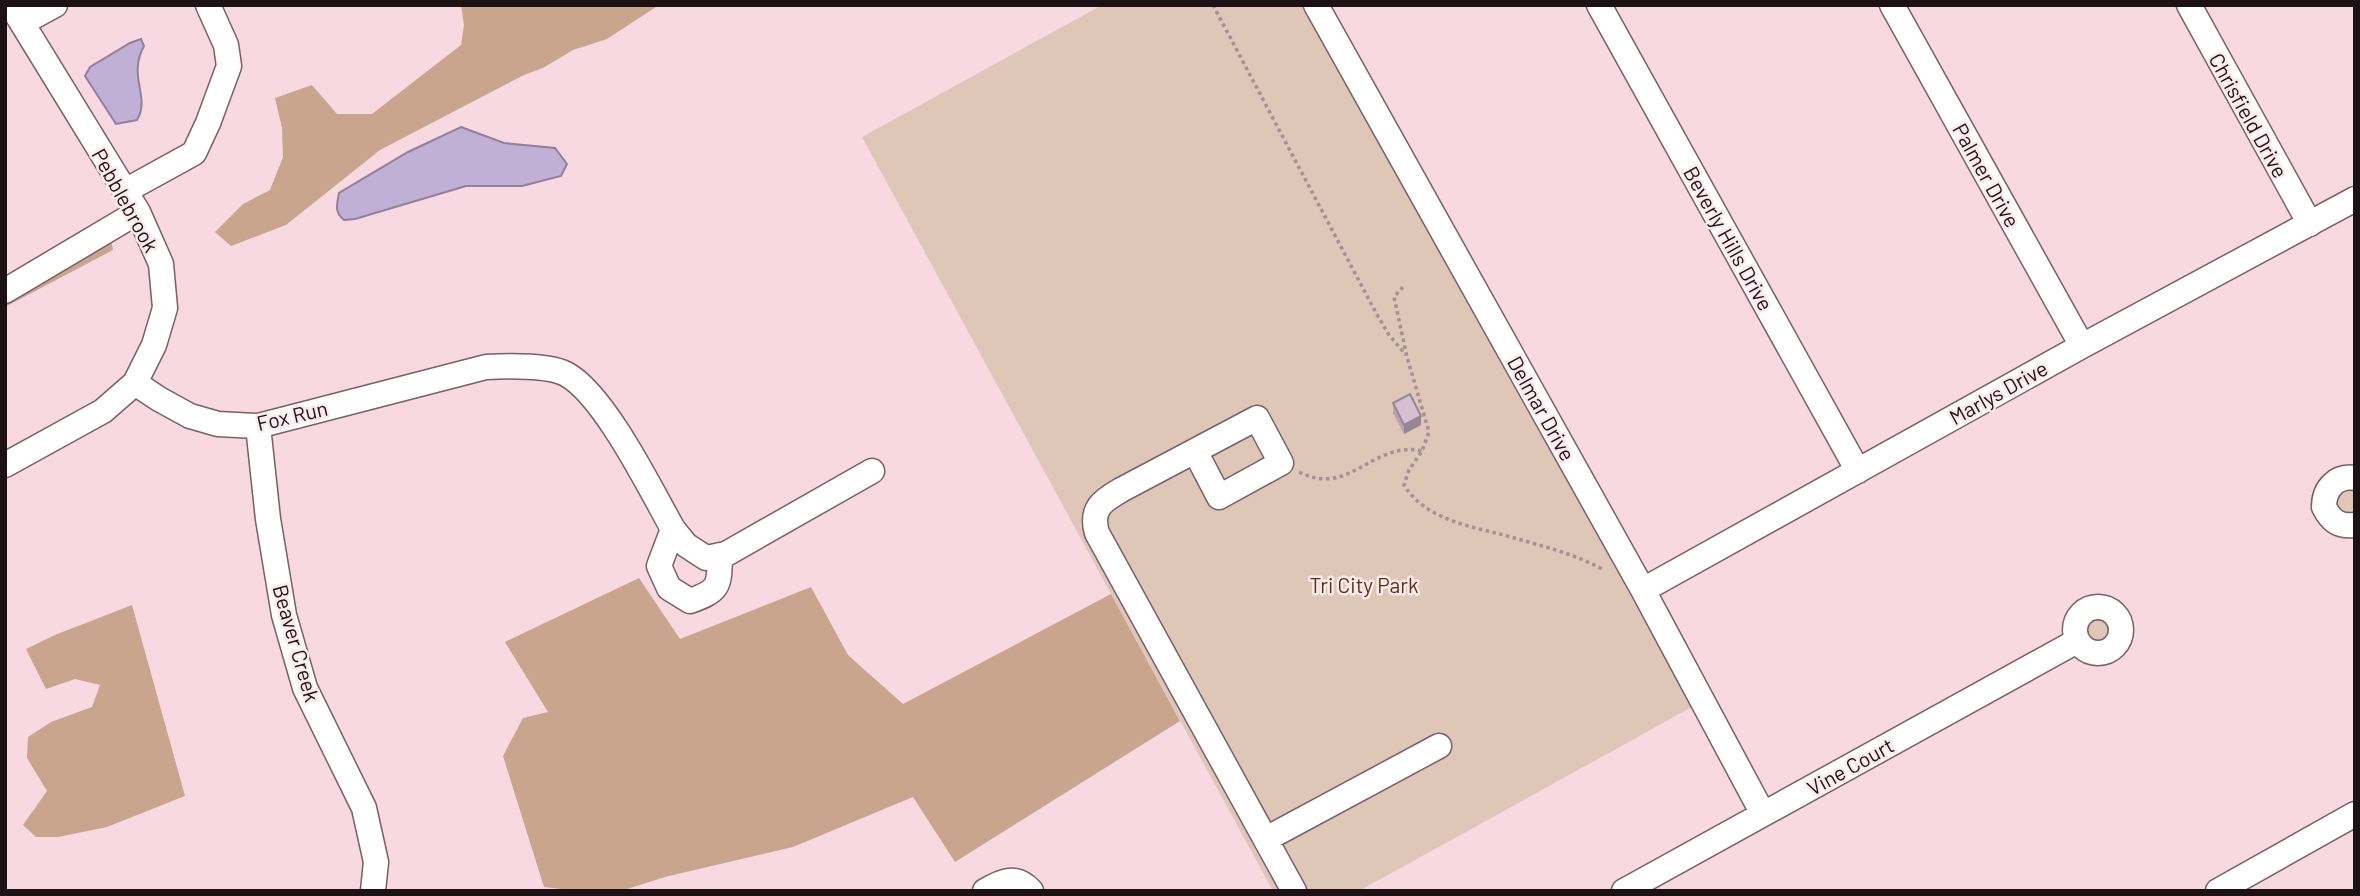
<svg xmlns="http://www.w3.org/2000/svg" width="2360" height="896" viewBox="0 0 2360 896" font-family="Barlow,sans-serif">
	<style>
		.green { fill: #dfc7b8 }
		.forest { fill: #caa58d }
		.water { fill: #c1b0d5; stroke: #90809b; stroke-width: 2 }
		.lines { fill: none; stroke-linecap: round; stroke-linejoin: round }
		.minor-casing { stroke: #7a5f66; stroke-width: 27 }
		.path { stroke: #a68f95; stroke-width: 3.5; stroke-dasharray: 3.5 3.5; stroke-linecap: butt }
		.minor { stroke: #fff; stroke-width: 24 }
		.wall { fill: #b9a4b5 }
		.shaded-wall { fill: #968693 }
		.building { fill: #d7bfd2; stroke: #968693; stroke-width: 2 }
		.labels { text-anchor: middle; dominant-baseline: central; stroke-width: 5; stroke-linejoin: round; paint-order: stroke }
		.street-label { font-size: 21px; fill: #1c1114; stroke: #fdeaee }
		.park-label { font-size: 21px; fill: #5f3006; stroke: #fdeaee }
	</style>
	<rect width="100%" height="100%" fill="#f8d9e1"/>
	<path class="green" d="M1102 5H1305L1692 707 1359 891H1273L862 137Z
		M2350 490 2355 491V514L2351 516 2336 510 2335 497 2341 491Z
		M2085 629a14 14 0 1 1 28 0a14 14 0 1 1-28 0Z"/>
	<path class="forest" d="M461 5H659L607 39 573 50 543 68 524 75 380 150 286 225 231 246 215 232 243 204 270 190 283 157 282 128 275 98 312 85 337 114H372L461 45 464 25Z
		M102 242 112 244 113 250 5 307V293Z
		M639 578 680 639 811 587 848 655 903 704 1111 594 1180 721 955 862 913 797 793 847 665 877 621 891H579L544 887 503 756 523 718 548 712 505 642Z
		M132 605 185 796 107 827 58 837H36L23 825 47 791 27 758 28 737 51 722 92 707 100 685 75 679 46 689 26 649 55 635Z"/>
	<path class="water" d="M141 39 144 46C127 77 151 97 137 120L116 124 85 76 90 67 130 43Z
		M461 127 504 143 555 148 567 164 561 176 522 186H466L355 219 344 220C334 212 337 204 339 193L408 152Z"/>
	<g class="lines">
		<g class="minor-casing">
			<path id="minor" d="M1316 5 1643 590 1763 814
				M1599 5 1858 471
				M1892 5 2082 346
				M2189 5 2310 224
				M22 23 55 5
				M125 191 194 153 208 123 229 66 226 45 208 5
				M5 291 138 212
				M135 383 159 399 190 416 218 424 258 426 486 367C506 366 549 365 566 374 604 394 651 490 673 529L686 545 706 558 726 554 872 471
				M258 426 268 519 284 615 305 688 364 808 376 862 373 891
				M1195 451 1219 497 1281 463 1257 418 1121 490C1102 501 1090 509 1097 533L1294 891
				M5 465 103 411 135 383 154 345 165 308 161 264 138 212 11 5
				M2355 478C2336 475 2324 489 2324 507 2331 521 2339 527 2355 525
				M673 529 659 566 669 588 690 601C721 590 719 585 720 555
				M1643 590 2082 346 2355 199
				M2075 630a23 23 0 1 1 46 0a23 23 0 1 1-46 0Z
				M1266 839 1439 746
				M985 891C1002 881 1016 874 1031 891
				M1624 891 2077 641
				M2218 891 2355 814"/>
		</g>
		<path class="path" d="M1213 5 1375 311 1389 335 1406 355
			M1403 287 1394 297 1407 357 1429 432 1422 451 1409 470 1404 485C1425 519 1468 526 1504 535 1537 545 1571 552 1602 569
			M1299 472C1350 498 1373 440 1422 451"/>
		<use href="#minor" class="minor"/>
	</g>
	<path class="wall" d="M1393 403 1421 425 1404 434 1393 413Z"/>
	<path class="shaded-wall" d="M1421 416V425L1404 434V425Z"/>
	<path class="building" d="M1410 394 1421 416 1404 425 1393 403Z"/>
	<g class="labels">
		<g class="street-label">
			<text transform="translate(2249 115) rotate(61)">Chrisfield Drive</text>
			<text transform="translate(1987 175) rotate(61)">Palmer Drive</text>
			<text transform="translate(126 200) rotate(61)">Pebblebrook</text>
			<text transform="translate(1729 238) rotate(61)">Beverly Hills Drive</text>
			<text transform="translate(1998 392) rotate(-29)">Marlys Drive</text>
			<text transform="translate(1542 408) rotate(61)">Delmar Drive</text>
			<text transform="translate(292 415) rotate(-13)">Fox Run</text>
			<text transform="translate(297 643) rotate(74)">Beaver Creek</text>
			<text transform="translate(1850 766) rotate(-29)">Vine Court</text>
		</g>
		<g class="park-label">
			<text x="1364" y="584">Tri City Park</text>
		</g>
	</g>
	<rect width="2360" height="896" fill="none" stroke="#1c1114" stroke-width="14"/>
</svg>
